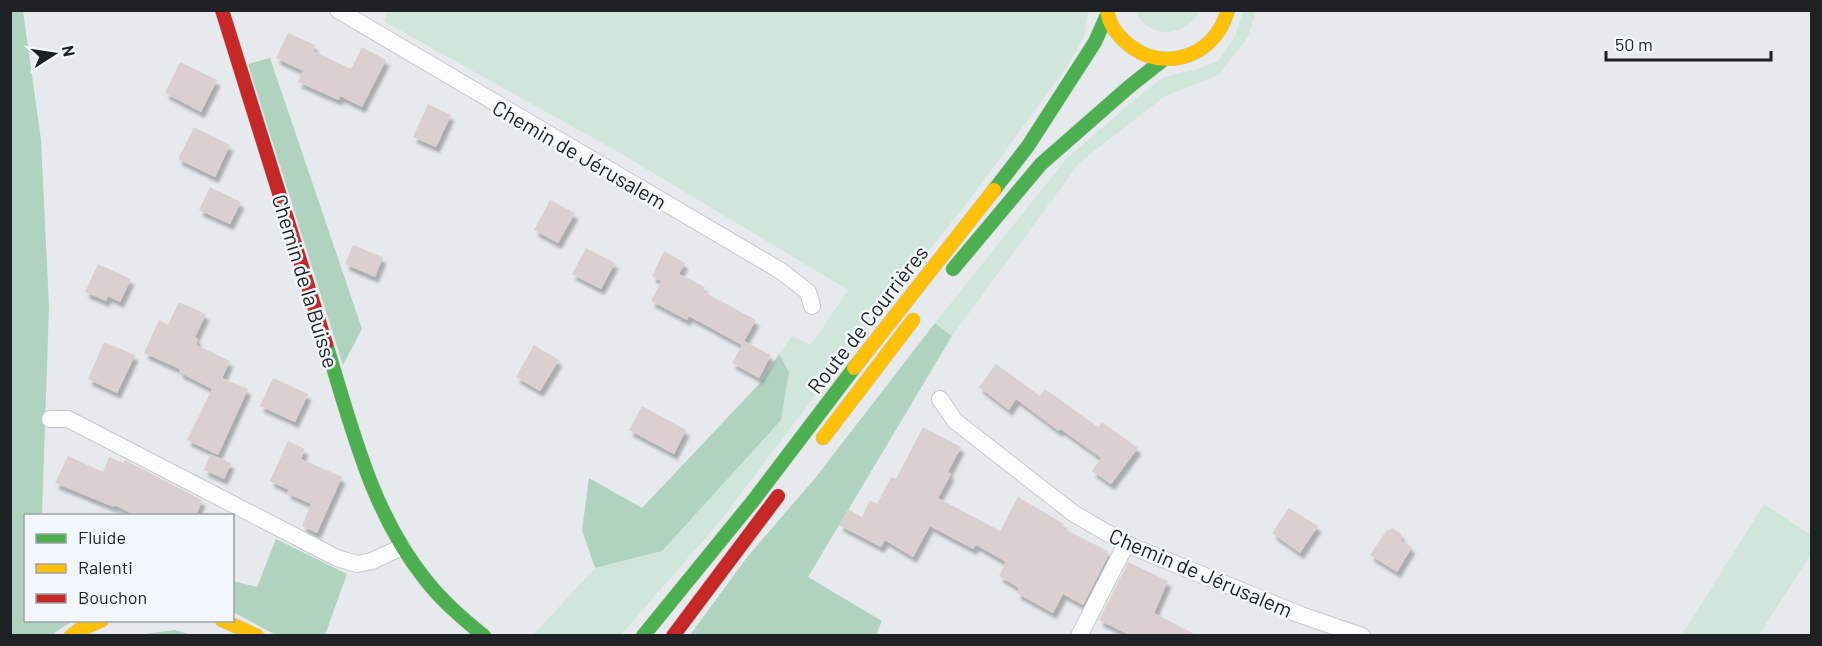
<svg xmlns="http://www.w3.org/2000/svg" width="1822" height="646" viewBox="0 0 1822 646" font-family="Barlow,sans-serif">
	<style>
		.green { fill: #d0e6da }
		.forest { fill: #afd3bf }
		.building { fill: #dbcfcf; filter: url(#shadow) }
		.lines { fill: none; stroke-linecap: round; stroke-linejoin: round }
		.street-casing { stroke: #c6c8ca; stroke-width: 18 }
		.fast-casing { stroke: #c6c8ca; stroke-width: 15 }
		.slow-casing { stroke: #c6c8ca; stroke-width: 15 }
		.jam-casing { stroke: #c6c8ca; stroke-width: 15 }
		.street { stroke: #fbfcfc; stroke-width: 16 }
		.fast { stroke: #4caf50; stroke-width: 14 }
		.slow { stroke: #ffc107; stroke-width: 14 }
		.jam { stroke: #c62828; stroke-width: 14 }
		.labels { text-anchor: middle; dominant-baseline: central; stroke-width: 5; stroke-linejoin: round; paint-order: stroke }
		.street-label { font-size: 21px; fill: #1f2224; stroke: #f1f7fd }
	</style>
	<defs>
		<filter id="shadow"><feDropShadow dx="3.5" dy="6" stdDeviation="1.5" flood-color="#0004"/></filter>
	</defs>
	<rect width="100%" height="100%" fill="#e7eaed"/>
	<path class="green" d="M387 10 1088 11 1084 37 1069 64 970 199 852 347 721 520 620 636 533 635 595 568 662 551 789 372 779 354 792 336 811 345 848 290 620 153 385 22Z
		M1135 11V10L1200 11C1185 38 1149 40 1135 11Z
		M1243 11H1256L1248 37 1219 75 1165 96 1080 162 952 336 935 323 1067 158 1139 96 1164 77 1198 69 1219 60 1235 36Z
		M1764 504 1811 535V554L1759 635H1682Z"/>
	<path class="forest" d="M10 11H23L41 140 49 306 42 515 26 516V620L75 621 66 625 52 635H11Z
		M270 58 362 329 343 365 248 64Z
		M935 323 952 336 808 577 882 621 876 635H690L748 556 816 477Z
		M779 354 789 372 781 420 662 551 595 568 582 530 589 478 642 508 762 381Z
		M276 539 347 574 325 635H276L233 612V581L257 587Z
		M175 630 192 635H137Z"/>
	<path class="building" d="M288 33 315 45 313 51 351 69 362 47 386 60 362 107 340 96 339 100 298 82 303 71 276 58Z
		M180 62 217 80 201 112 165 93Z
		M428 104 451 115 436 147 413 137Z
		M194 127 230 145 215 177 178 159Z
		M210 187 241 202 230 224 199 210Z
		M550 200 575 213 558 243 534 230Z
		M353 245 383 257 375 277 345 264Z
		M586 248 615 263 601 289 572 274Z
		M664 251 685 263 679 274 705 287 702 291 756 320 744 341 771 355 759 378 732 363 742 345 689 316 687 320 651 301 661 281 652 276Z
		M98 264 131 279 120 302 108 296 106 301 85 292Z
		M179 302 206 314 195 337 198 339 196 345 230 361 222 378 248 389 218 455 187 440 212 389 179 372 180 369 144 353 159 320 168 325Z
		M104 342 135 355 117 393 88 379Z
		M534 345 559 360 540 391 516 377Z
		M996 364 1040 396 1045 389 1098 427 1102 422 1138 448 1111 484 1092 471 1101 458 1061 429 1059 431 1016 399 1009 410 979 387Z
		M273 378 308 394 295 422 260 406Z
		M642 406 686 430 674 454 629 430Z
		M923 427 961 447 948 472 951 474 938 498 1000 531 1018 497 1064 524 1062 528 1108 551 1107 553 1109 554 1083 605 1063 594 1053 613 1017 593 1019 588 999 576 1006 562 976 545 973 549 930 526 913 557 885 540 881 547 839 525 848 509 862 517 870 500 877 504 891 477 896 479Z
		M288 441 305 449 301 459 342 477 317 533 302 526 311 504 287 493 289 490 270 481Z
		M210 454 231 463 224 479 204 470Z
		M68 456 103 472 109 457 123 463 125 460 202 500 196 516H136L115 505 114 507 104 503 55 483Z
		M1289 508 1318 526 1300 553 1272 533Z
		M1393 528 1401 534 1402 541 1412 547 1397 572 1370 555 1386 531Z
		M1128 562 1168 581 1154 613 1198 636H1131L1099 620Z"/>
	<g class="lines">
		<g class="street-casing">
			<path id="street" d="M338 10 781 271 808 292 812 306
				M940 399 955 421 1073 513 1126 544 1301 615 1362 636
				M50 419H68L337 558 357 564 372 561 402 547
				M1079 636 1126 544"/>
		</g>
		<g class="fast-casing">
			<path id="fast" d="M994 190 1028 146 1095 42 1107 15
				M953 269 1041 164 1130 86 1163 60
				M326 344C351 424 371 512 425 579 442 601 462 618 484 636
				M643 636 753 501 854 368"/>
		</g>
		<g class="slow-casing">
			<path id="slow" d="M1107 10C1109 25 1117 35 1129 45 1158 69 1202 61 1221 27 1224 22 1226 16 1228 10
				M854 368 994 190
				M823 438 913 320
				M222 620 257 636
				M71 636 79 630 102 620"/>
		</g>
		<g class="jam-casing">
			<path id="jam" d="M222 10 326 344
				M673 636 778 496"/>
		</g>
		<use href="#street" class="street"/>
		<use href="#fast" class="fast"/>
		<use href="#slow" class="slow"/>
		<use href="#jam" class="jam"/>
	</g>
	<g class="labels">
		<g class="street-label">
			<text transform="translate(580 154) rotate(30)">Chemin de Jérusalem</text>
			<text transform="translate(306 281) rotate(73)">Chemin de la Buisse</text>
			<text transform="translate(867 319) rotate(-52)">Route de Courrières</text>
			<text transform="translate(1201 572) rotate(23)">Chemin de Jérusalem</text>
		</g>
	</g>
	<rect width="1822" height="646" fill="none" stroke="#1f2224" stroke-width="24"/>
	<rect x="24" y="514" width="210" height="108" fill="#f1f7fd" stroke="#9da2a6" stroke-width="1.5"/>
	<rect x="36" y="534" width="30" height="9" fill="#4caf50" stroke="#9da2a6" stroke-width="1.5"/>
	<text x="78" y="544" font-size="18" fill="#1f2224">Fluide</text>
	<rect x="36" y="564" width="30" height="9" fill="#ffc107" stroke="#9da2a6" stroke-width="1.5"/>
	<text x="78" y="574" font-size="18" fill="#1f2224">Ralenti</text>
	<rect x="36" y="594" width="30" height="9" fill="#c62828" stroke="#9da2a6" stroke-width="1.5"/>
	<text x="78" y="604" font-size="18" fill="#1f2224">Bouchon</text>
	<g transform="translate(54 54) rotate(78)" stroke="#f1f7fd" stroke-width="4.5" paint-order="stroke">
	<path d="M0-4.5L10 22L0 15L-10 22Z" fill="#1f2224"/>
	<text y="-9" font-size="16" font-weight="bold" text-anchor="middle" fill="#1f2224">N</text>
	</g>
	<path d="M1606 51v9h165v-9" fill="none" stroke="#1f2224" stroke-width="3"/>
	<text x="1615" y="51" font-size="18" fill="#1f2224" stroke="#f1f7fd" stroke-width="4.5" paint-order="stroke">50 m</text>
</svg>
